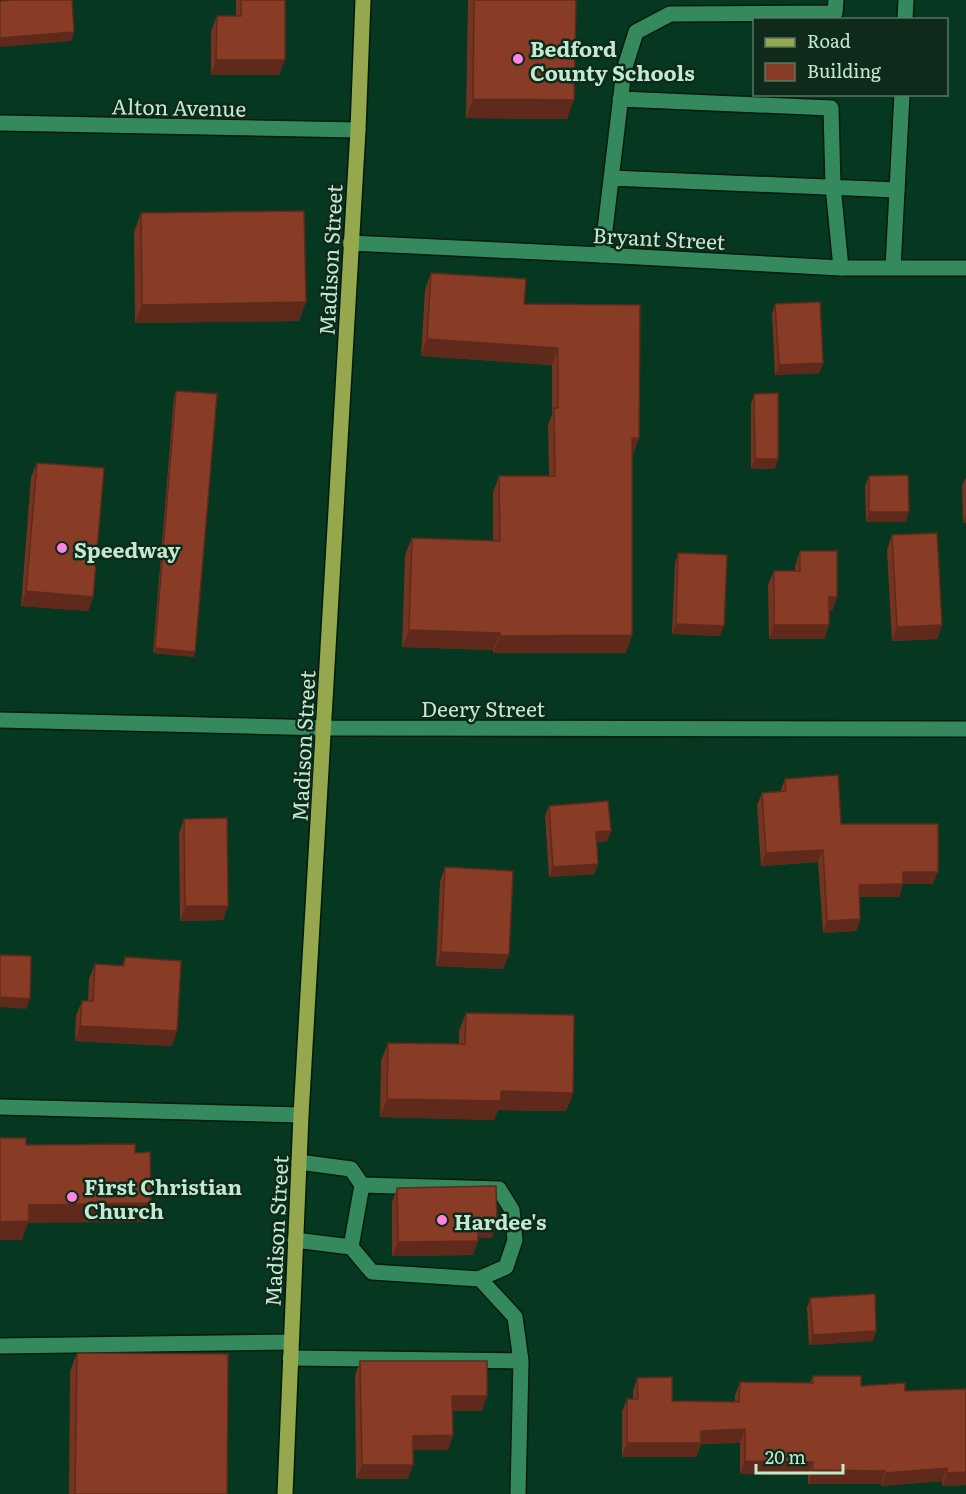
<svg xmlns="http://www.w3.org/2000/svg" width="966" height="1494" viewBox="0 0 966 1494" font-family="Literata,serif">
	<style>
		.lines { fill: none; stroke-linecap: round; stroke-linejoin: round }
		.service-casing { stroke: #021b0d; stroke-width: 18 }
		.minor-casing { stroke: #021b0d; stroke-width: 18 }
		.primary-casing { stroke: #021b0d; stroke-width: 18 }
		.service { stroke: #348a5c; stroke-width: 15 }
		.minor { stroke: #348a5c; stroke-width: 15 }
		.primary { stroke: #95a84d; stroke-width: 15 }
		.wall { fill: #753421 }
		.shaded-wall { fill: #5f2a1b }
		.building { fill: #883c26; stroke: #5f2a1b; stroke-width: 1.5 }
		.poi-dot { fill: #fe86e1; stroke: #0f2a1b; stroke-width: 2 }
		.labels { text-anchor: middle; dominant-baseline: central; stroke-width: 5; stroke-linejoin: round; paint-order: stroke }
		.poi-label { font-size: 21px; font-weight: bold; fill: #c1ead0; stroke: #0f2a1b; text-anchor: start }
		.street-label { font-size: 21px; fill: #c1ead0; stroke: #0f2a1b }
	</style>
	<rect width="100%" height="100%" fill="#063720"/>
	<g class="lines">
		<g class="service-casing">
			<path id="service" d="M620 99 831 108 833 186 841 268
				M611 178 897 190
				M602 255 624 70 636 32 670 14 835 13 836 0
				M0 1107 301 1115
				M299 1162 351 1169 362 1185 351 1247
				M362 1185 499 1189 512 1210 515 1240 506 1267 478 1279
				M295 1240 351 1247 372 1272 480 1279 515 1317 521 1361 518 1494
				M0 1346 291 1342
				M290 1358 521 1361"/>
		</g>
		<g class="minor-casing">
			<path id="minor" d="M905 20 906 0
				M0 123 358 130
				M350 243 602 255 841 268H966
				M893 268 902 94
				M0 720 324 728 966 729"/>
		</g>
		<g class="primary-casing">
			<path id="primary" d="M285 1494 301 1115 358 130 363 0"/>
		</g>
		<use href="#service" class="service"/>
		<use href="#minor" class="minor"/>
		<use href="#primary" class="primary"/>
	</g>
	<path class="wall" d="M236 0H285L279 75H211V31L217 16H236Z
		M468 0H576L567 119 466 118Z
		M141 213 299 321 135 323 134 232Z
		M431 273 524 304 640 305 633 455H632L626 653H493V650L402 647 405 555 412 538 493 541V493L499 476H549L548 425 552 415V365L421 356 425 290Z
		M775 304 823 363 819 373 775 375 772 314Z
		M176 391 194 657 153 653 174 396Z
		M754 394 775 469H751V404Z
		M37 463 93 597 88 611 21 606 31 477Z
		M869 476 906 522H866L865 486Z
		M966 477V523H963L962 486Z
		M892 535 942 625 937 639 892 641 887 550Z
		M800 551 837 597 832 611H829V625L824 639H769L768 585 774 571H795V566Z
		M678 553 720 636 672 634 675 563Z
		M785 779 841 824 933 884H903L899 897H859L860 919 856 931 823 933 818 862 761 866 757 805 762 793 780 792Z
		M549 806 611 831 607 841 596 842 598 864 594 874 549 877 545 816Z
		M184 819 228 906 223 920 180 921 179 833Z
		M445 867 503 969 436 966 440 882Z
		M125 957 172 1046 75 1041 76 1015 82 1001H88L89 979 95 964 122 966Z
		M466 1013 573 1093 566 1111 498 1110 494 1120 380 1117 381 1061 388 1043 459 1044V1031Z
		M397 1188 492 1238H478L473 1255 392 1256V1202Z
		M810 1298 876 1331 873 1341 809 1345 807 1308Z
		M77 1353 227 1494H69L70 1371Z
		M360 1361 482 1411H452L453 1435 448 1450H413L408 1479H356L355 1376Z
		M813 1376 861 1386 905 1391 966 1485 942 1486V1481L881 1486V1484H808V1475L740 1474V1443L701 1444 696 1457H622V1412L627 1399H633V1391L637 1378 672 1401 735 1402V1395L740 1382 810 1383Z"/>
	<path class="shaded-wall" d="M74 32 71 41 0 47V38Z
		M216 60H285L279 75H211Z
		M473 99 574 100 567 119 466 118Z
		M306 302 299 321 135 323 142 305Z
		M427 339 558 348 552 365 421 356Z
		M823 363 819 373 775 375 779 365Z
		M632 438H639L633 455H625Z
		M755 459H778L775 469H751Z
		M869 512H909L906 522H866Z
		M966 514V523H963Z
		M26 591 93 597 88 611 21 606Z
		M829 597H837L832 611H824Z
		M676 624 724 626 720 636 672 634Z
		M774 625H829L824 639H769Z
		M942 625 937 639 892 641 897 627Z
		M409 630 500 633 493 650 402 647Z
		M632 635 626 653H493L500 636Z
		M155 648 195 652 194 657 153 653Z
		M611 831 607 841 592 842 596 832Z
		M823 850 818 862 761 866 766 853Z
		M598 864 594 874 549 877 553 867Z
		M903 872H938L933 884H899Z
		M903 884 899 897H854L859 885Z
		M185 906H228L223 920 180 921Z
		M860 919 856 931 823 933 827 921Z
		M441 952 509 955 503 969 436 966Z
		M0 997 30 999 26 1009 0 1007Z
		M80 1026 177 1031 172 1046 75 1041Z
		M501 1091 573 1093 566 1111 498 1110 494 1120 380 1117 387 1099Z
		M151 1203 144 1222 28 1223 22 1240H0V1222L29 1205Z
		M497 1223 492 1238H473L478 1224Z
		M478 1241 473 1255 392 1256 398 1242Z
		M876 1331 873 1341 809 1345 813 1335Z
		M452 1396H487L482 1411H447Z
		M745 1429 740 1443 701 1444 696 1457H622L627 1443 701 1431Z
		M453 1435 448 1450H407L413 1436Z
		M745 1461 813 1462 808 1475 740 1474Z
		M362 1465H413L408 1479H356Z
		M947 1468 942 1481 881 1486 886 1473Z
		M813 1470 885 1471 881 1484H808Z
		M966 1472V1485L942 1486 947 1473Z"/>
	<path class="building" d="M12 0H72L74 32 0 38V1Z
		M241 0H285V60H216L217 16H241Z
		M474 0H576L574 100 473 99Z
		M304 211 306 302 142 305 141 213Z
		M431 273 526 279 524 304 640 305 639 438H632V635L500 636V633L409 630 412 538 500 541 499 476H555L554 408H558V348L427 339Z
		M820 302 823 363 779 365 775 304Z
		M176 391 217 394 195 652 155 648Z
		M778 393V459H755L754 394Z
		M37 463 104 468 93 597 26 591Z
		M908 475 909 512H869V476Z
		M937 533 942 625 897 627 892 535Z
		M800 551H837V597H829V625H774V571H800Z
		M678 553 727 555 724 626 676 624Z
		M838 775 841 824H938V872H903V884L859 885 860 919 827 921 823 850 766 853 762 793 786 791 785 779Z
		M608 801 611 831 596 832 598 864 553 867 549 806Z
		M227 818 228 906H185L184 819Z
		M445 867 513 871 509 955 441 952Z
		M0 955 31 956 30 999 0 997Z
		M125 957 181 961 177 1031 80 1026 82 1001H93L95 964 124 966Z
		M466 1013 574 1015 573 1093 501 1091V1101L387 1099 388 1043 465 1044Z
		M0 1138H26V1145L135 1144V1153L150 1152 151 1203 29 1205V1221L0 1222Z
		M496 1186 497 1223 478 1224V1241L398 1242 397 1188Z
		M875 1294 876 1331 813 1335 810 1298Z
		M77 1353 228 1354 227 1494H75Z
		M360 1361H487V1396H452L453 1435 413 1436V1465H362Z
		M813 1376H861V1386L905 1383V1391L966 1389V1472L947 1473V1468L886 1473 885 1471 813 1470V1462L745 1461V1429L701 1431V1443H627V1399H638L637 1378 672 1377V1401L739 1402 740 1382 813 1383Z"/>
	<g class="poi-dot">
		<circle cx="518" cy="59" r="6"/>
		<circle cx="62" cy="548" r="6"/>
		<circle cx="72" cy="1197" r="6"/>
		<circle cx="442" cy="1220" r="6"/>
	</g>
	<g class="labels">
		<g class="poi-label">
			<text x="530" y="47">Bedford<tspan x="530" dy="24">County Schools</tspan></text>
			<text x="74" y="548">Speedway</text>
			<text x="84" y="1185">First Christian<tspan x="84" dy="24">Church</tspan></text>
			<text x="454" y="1220">Hardee's</text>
		</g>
		<g class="street-label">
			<text transform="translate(179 106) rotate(1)">Alton Avenue</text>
			<text transform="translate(659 237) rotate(3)">Bryant Street</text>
			<text transform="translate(329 260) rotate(-87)">Madison Street</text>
			<text x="483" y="707">Deery Street</text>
			<text transform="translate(302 746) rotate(-87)">Madison Street</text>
			<text transform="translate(275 1231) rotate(-87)">Madison Street</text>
		</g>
	</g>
	<rect x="753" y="18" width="195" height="78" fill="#0f2a1b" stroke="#567763" stroke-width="1.5"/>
	<rect x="765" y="38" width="30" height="9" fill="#95a84d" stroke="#567763" stroke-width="1.5"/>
	<text x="807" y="48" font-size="18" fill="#c1ead0">Road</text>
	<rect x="765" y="63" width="30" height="18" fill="#883c26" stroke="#567763" stroke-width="1.5"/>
	<text x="807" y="78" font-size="18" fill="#c1ead0">Building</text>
	<path d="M756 1464v9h87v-9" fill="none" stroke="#c1ead0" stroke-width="3"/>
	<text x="765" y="1464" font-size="18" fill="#c1ead0" stroke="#0f2a1b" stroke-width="4.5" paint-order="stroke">20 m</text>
</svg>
